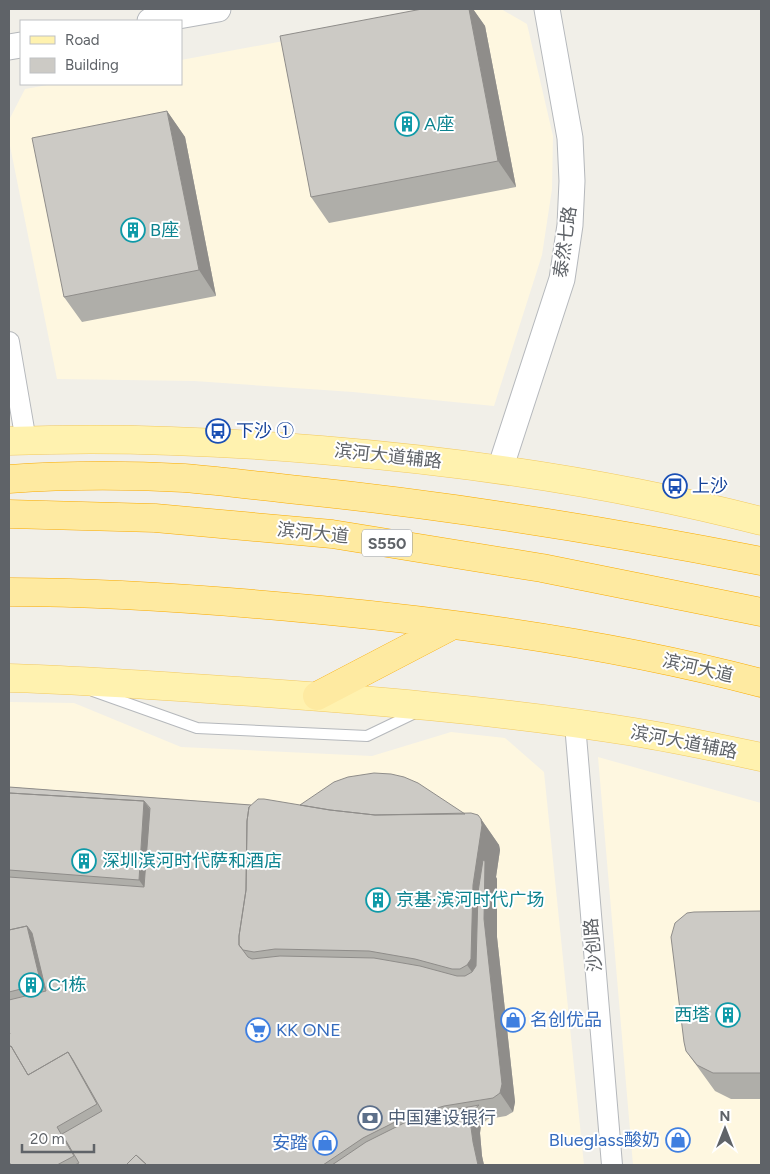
<svg xmlns="http://www.w3.org/2000/svg" width="770" height="1174" viewBox="0 0 770 1174" font-family="Figtree,'Noto Sans SC',sans-serif">
	<style>
		.commercial { fill: #fef7e0 }
		.lines { fill: none; stroke-linecap: round; stroke-linejoin: round }
		.service-casing { stroke: #b5b8bc; stroke-width: 12 }
		.minor-casing { stroke: #b5b8bc; stroke-width: 22 }
		.tertiary-casing { stroke: #b5b8bc; stroke-width: 27 }
		.primary-casing { stroke: #f2c960; stroke-width: 29 }
		.trunk-casing { stroke: #f9ab00; stroke-width: 29 }
		.service { stroke: #fff; stroke-width: 10 }
		.minor { stroke: #fff; stroke-width: 20 }
		.tertiary { stroke: #fff; stroke-width: 25 }
		.primary { stroke: #fff2af; stroke-width: 28 }
		.trunk { stroke: #feeaa1; stroke-width: 28 }
		.wall { fill: #afaea9 }
		.shaded-wall { fill: #8f8d8a }
		.building { fill: #cccac5; stroke: #8f8d8a }
		.labels { text-anchor: middle; dominant-baseline: central; stroke-width: 4; stroke-linejoin: round; paint-order: stroke }
		.shield { fill: #fff; stroke: #8f9295; stroke-width: 1 }
		.shield-label { font-size: 16px; font-weight: bold; fill: #5f6368 }
		.culture-label { font-size: 18px; fill: #0d838f; stroke: #fff; text-anchor: start }
		.street-label { font-size: 18px; fill: #5f6368; stroke: #fff }
		.transit-label { font-size: 18px; fill: #164399; stroke: #fff; text-anchor: start }
		.shop-label { font-size: 18px; fill: #366cbe; stroke: #fff; text-anchor: start }
		.service-label { font-size: 18px; fill: #4e5e75; stroke: #fff; text-anchor: start }
	</style>
	<rect width="100%" height="100%" fill="#f1efe8"/>
	<path class="commercial" d="M456 9H501L527 24 553 136 552 189 542 255 494 406 353 392 194 381 57 379 9 141V120L25 89 53 84H181V60Z
		M9 702 74 703 181 747 372 756 451 732 505 738 544 772 584 1165H9Z
		M598 757 761 803V1165H633Z"/>
	<g class="lines">
		<g class="service-casing">
			<path id="service" d="M93 691 197 728 367 736 417 712"/>
		</g>
		<g class="minor-casing">
			<path id="minor" d="M9 342 26 441
				M575 724 612 1165"/>
		</g>
		<g class="tertiary-casing">
			<path id="tertiary" d="M150 21 218 9
				M9 47 21 45
				M500 469 562 279 570 225 572 181 570 138 547 9"/>
		</g>
		<g class="primary-casing">
			<path id="primary" d="M9 441C113 437 217 441 321 450 469 462 617 484 761 521
				M9 678C80 680 151 685 222 690 359 699 498 710 634 732 677 739 719 748 761 757"/>
		</g>
		<g class="trunk-casing">
			<path id="trunk" d="M9 479C67 475 126 475 184 478 222 481 260 486 298 490 454 506 608 531 761 561
				M9 514 155 518 332 534 542 568 761 612
				M9 592C113 592 217 600 321 610 469 624 617 645 761 683
				M317 696 453 625"/>
		</g>
		<use href="#service" class="service"/>
		<use href="#minor" class="minor"/>
		<use href="#tertiary" class="tertiary"/>
		<use href="#primary" class="primary"/>
		<use href="#trunk" class="trunk"/>
	</g>
	<path class="wall" d="M422 9H473L485 26 516 187 329 223 311 197Z
		M167 111 185 137 216 296 82 322 64 297Z
		M9 787 251 805H300L465 814 481 819 499 845 500 850 496 877 497 879V937L515 1102 513 1112 506 1116 488 1119 481 1125 480 1133 482 1156 484 1165H9Z
		M761 911V1099H731L715 1091 686 1051Z"/>
	<path class="shaded-wall" d="M469 9H473L485 26 516 187 498 161Z
		M167 111 185 137 216 296 199 270Z
		M144 801 162 827 157 905 139 880Z
		M481 819 499 845 500 850 496 877 497 879V937L515 1102 513 1112 500 1093 485 990 467 965 473 885Z
		M27 926 44 951 59 1009 41 984Z
		M471 1112 481 1125 480 1133 482 1156 484 1165H478L473 1142 470 1120Z"/>
	<path class="building" d="M422 9H469L498 161 311 197 280 36Z
		M167 111 199 270 64 297 32 138Z
		M374 773 391 774 404 777 418 783 465 814 375 815 330 810 300 805 334 782 348 777Z
		M9 787 251 805 249 807 247 821 246 890 239 936V945L248 957 252 959 280 956 374 958 420 966 457 976H465L472 972 476 966 478 892 483 860 485 861 484 919 502 1084 500 1093 493 1098 444 1106 401 1119 363 1138 323 1165H147L136 1155 126 1165H81L80 1164 79 1165H75L79 1163 62 1134 102 1111 73 1060 68 1052 28 1075 11 1046 9 1047V1035L10 1034 9 1031V1000L46 991 32 933 27 926 9 930V877L144 887 150 808 144 801 9 793Z
		M9 793 144 801 139 880 9 870Z
		M258 799H264L330 810 375 815 471 813 478 815 481 819 482 825 473 885 471 959 467 965 460 969H452L415 959 369 951 275 949 254 952 243 950 239 945V936L246 890 247 821 249 807Z
		M761 911V1073H713L697 1065 686 1051 684 1042 671 937 675 923 687 913 694 912Z
		M27 926 41 984 9 992V930Z
		M11 1046 28 1075 68 1052 97 1104 57 1127 74 1156 57 1165H11L9 1162V1047Z
		M479 1105 471 1112 470 1120 473 1142 478 1165H332L366 1142 404 1123 447 1111Z
		M136 1155 147 1165H126Z"/>
	<defs>
		<g id="building-ring" transform="scale(1.25)"><circle r="9.5" fill="#fff" stroke="#0f9aa8" stroke-width="1.5"/><path d="M-4-6H4V6H1V3H-1V6H-4ZM-2.5-4.3h1.7v1.8h-1.7ZM.8-4.3h1.7v1.8H.8ZM-2.5-1h1.7V.8h-1.7ZM.8-1h1.7V.8H.8Z" fill="#0f9aa8"/></g>
		<g id="bus-ring" transform="scale(1.25)"><circle r="9.5" fill="#fff" stroke="#1a4fb4" stroke-width="1.5"/><path d="M-5-6H5V4H4V6H2V4H-2V6H-4V4H-5ZM-3.5-4V0h7V-4ZM-3.5 1.2v1.5H-2V1.2ZM2 1.2v1.5H3.5V1.2Z" fill="#1a4fb4"/></g>
		<g id="shop-ring" transform="scale(1.25)"><circle r="9.5" fill="#fff" stroke="#3f7fe0" stroke-width="1.5"/><path d="M-5-2.5h2.3a2.7 3.5 0 0 1 5.4 0H5L5.5 6h-11ZM-1.5-2.5h3a1.5 2.3 0 0 0-3 0Z" fill="#3f7fe0"/></g>
		<g id="supermarket-ring" transform="scale(1.25)"><circle r="9.5" fill="#fff" stroke="#3f7fe0" stroke-width="1.5"/><path d="M-6-5.5h2.5l.6 2H6L4.5 2H-2.5L-4.4-4H-6ZM-1.5 3.2a1.3 1.3 0 1 0 .1 0ZM3 3.2a1.3 1.3 0 1 0 .1 0Z" fill="#3f7fe0"/></g>
		<g id="bank-ring" transform="scale(1.25)"><circle r="9.5" fill="#fff" stroke="#5c6f8a" stroke-width="1.5"/><path d="M-6-4H6V4H-6ZM0-2.3a2.3 2.3 0 1 0 0 4.6a2.3 2.3 0 1 0 0-4.6Z" fill="#5c6f8a"/></g>
	</defs>
	<g fill-rule="evenodd">
		<use href="#building-ring" x="407" y="124"/>
		<use href="#building-ring" x="133" y="230"/>
		<use href="#bus-ring" x="218" y="431"/>
		<use href="#bus-ring" x="675" y="486"/>
		<use href="#building-ring" x="84" y="861"/>
		<use href="#building-ring" x="378" y="900"/>
		<use href="#building-ring" x="31" y="985"/>
		<use href="#building-ring" x="728" y="1015"/>
		<use href="#shop-ring" x="513" y="1020"/>
		<use href="#supermarket-ring" x="258" y="1030"/>
		<use href="#bank-ring" x="370" y="1118"/>
		<use href="#shop-ring" x="678" y="1140"/>
		<use href="#shop-ring" x="325" y="1143"/>
	</g>
	<g class="labels">
		<rect class="shield" x="362" y="529.5" width="50" height="27" rx="4"/>
		<g class="shield-label">
			<text x="387" y="543">S550</text>
		</g>
		<g class="culture-label">
			<text x="424" y="124">A座</text>
			<text x="150" y="230">B座</text>
			<text x="102" y="861">深圳滨河时代萨和酒店</text>
			<text x="396" y="900">京基·滨河时代广场</text>
			<text x="48" y="985">C1栋</text>
			<text x="710" y="1015" text-anchor="end">西塔</text>
		</g>
		<g class="street-label">
			<text transform="translate(565 242) rotate(-82)">泰然七路</text>
			<text transform="translate(388 456) rotate(6)">滨河大道辅路</text>
			<text transform="translate(313 533) rotate(6)">滨河大道</text>
			<text transform="translate(698 668) rotate(13)">滨河大道</text>
			<text transform="translate(684 742) rotate(11)">滨河大道辅路</text>
			<text transform="translate(593 945) rotate(-95)">沙创路</text>
		</g>
		<g class="transit-label">
			<text x="236" y="431">下沙 ①</text>
			<text x="692" y="486">上沙</text>
		</g>
		<g class="shop-label">
			<text x="530" y="1020">名创优品</text>
			<text x="276" y="1030">KK ONE</text>
			<text x="660" y="1140" text-anchor="end">Blueglass酸奶</text>
			<text x="308" y="1143" text-anchor="end">安踏</text>
		</g>
		<g class="service-label">
			<text x="388" y="1118">中国建设银行</text>
		</g>
	</g>
	<rect width="770" height="1174" fill="none" stroke="#5f6368" stroke-width="20"/>
	<rect x="20" y="20" width="162" height="65" fill="#ffffff" stroke="#bfc1c3"/>
	<rect x="30" y="36" width="25" height="8" fill="#fff2af" stroke="#bfc1c3"/>
	<text x="65" y="45" font-size="15" fill="#5f6368">Road</text>
	<rect x="30" y="58" width="25" height="15" fill="#cccac5" stroke="#bfc1c3"/>
	<text x="65" y="70" font-size="15" fill="#5f6368">Building</text>
	<g transform="translate(725 1129)" stroke="#ffffff" stroke-width="4" paint-order="stroke">
	<path d="M0-4L9 19L0 12L-9 19Z" fill="#5f6368"/>
	<text y="-8" font-size="14" font-weight="bold" text-anchor="middle" fill="#5f6368">N</text>
	</g>
	<path d="M22 1144v8h72v-8" fill="none" stroke="#5f6368" stroke-width="2.5"/>
	<text x="30" y="1144" font-size="15" fill="#5f6368" stroke="#ffffff" stroke-width="4" paint-order="stroke">20 m</text>
</svg>
